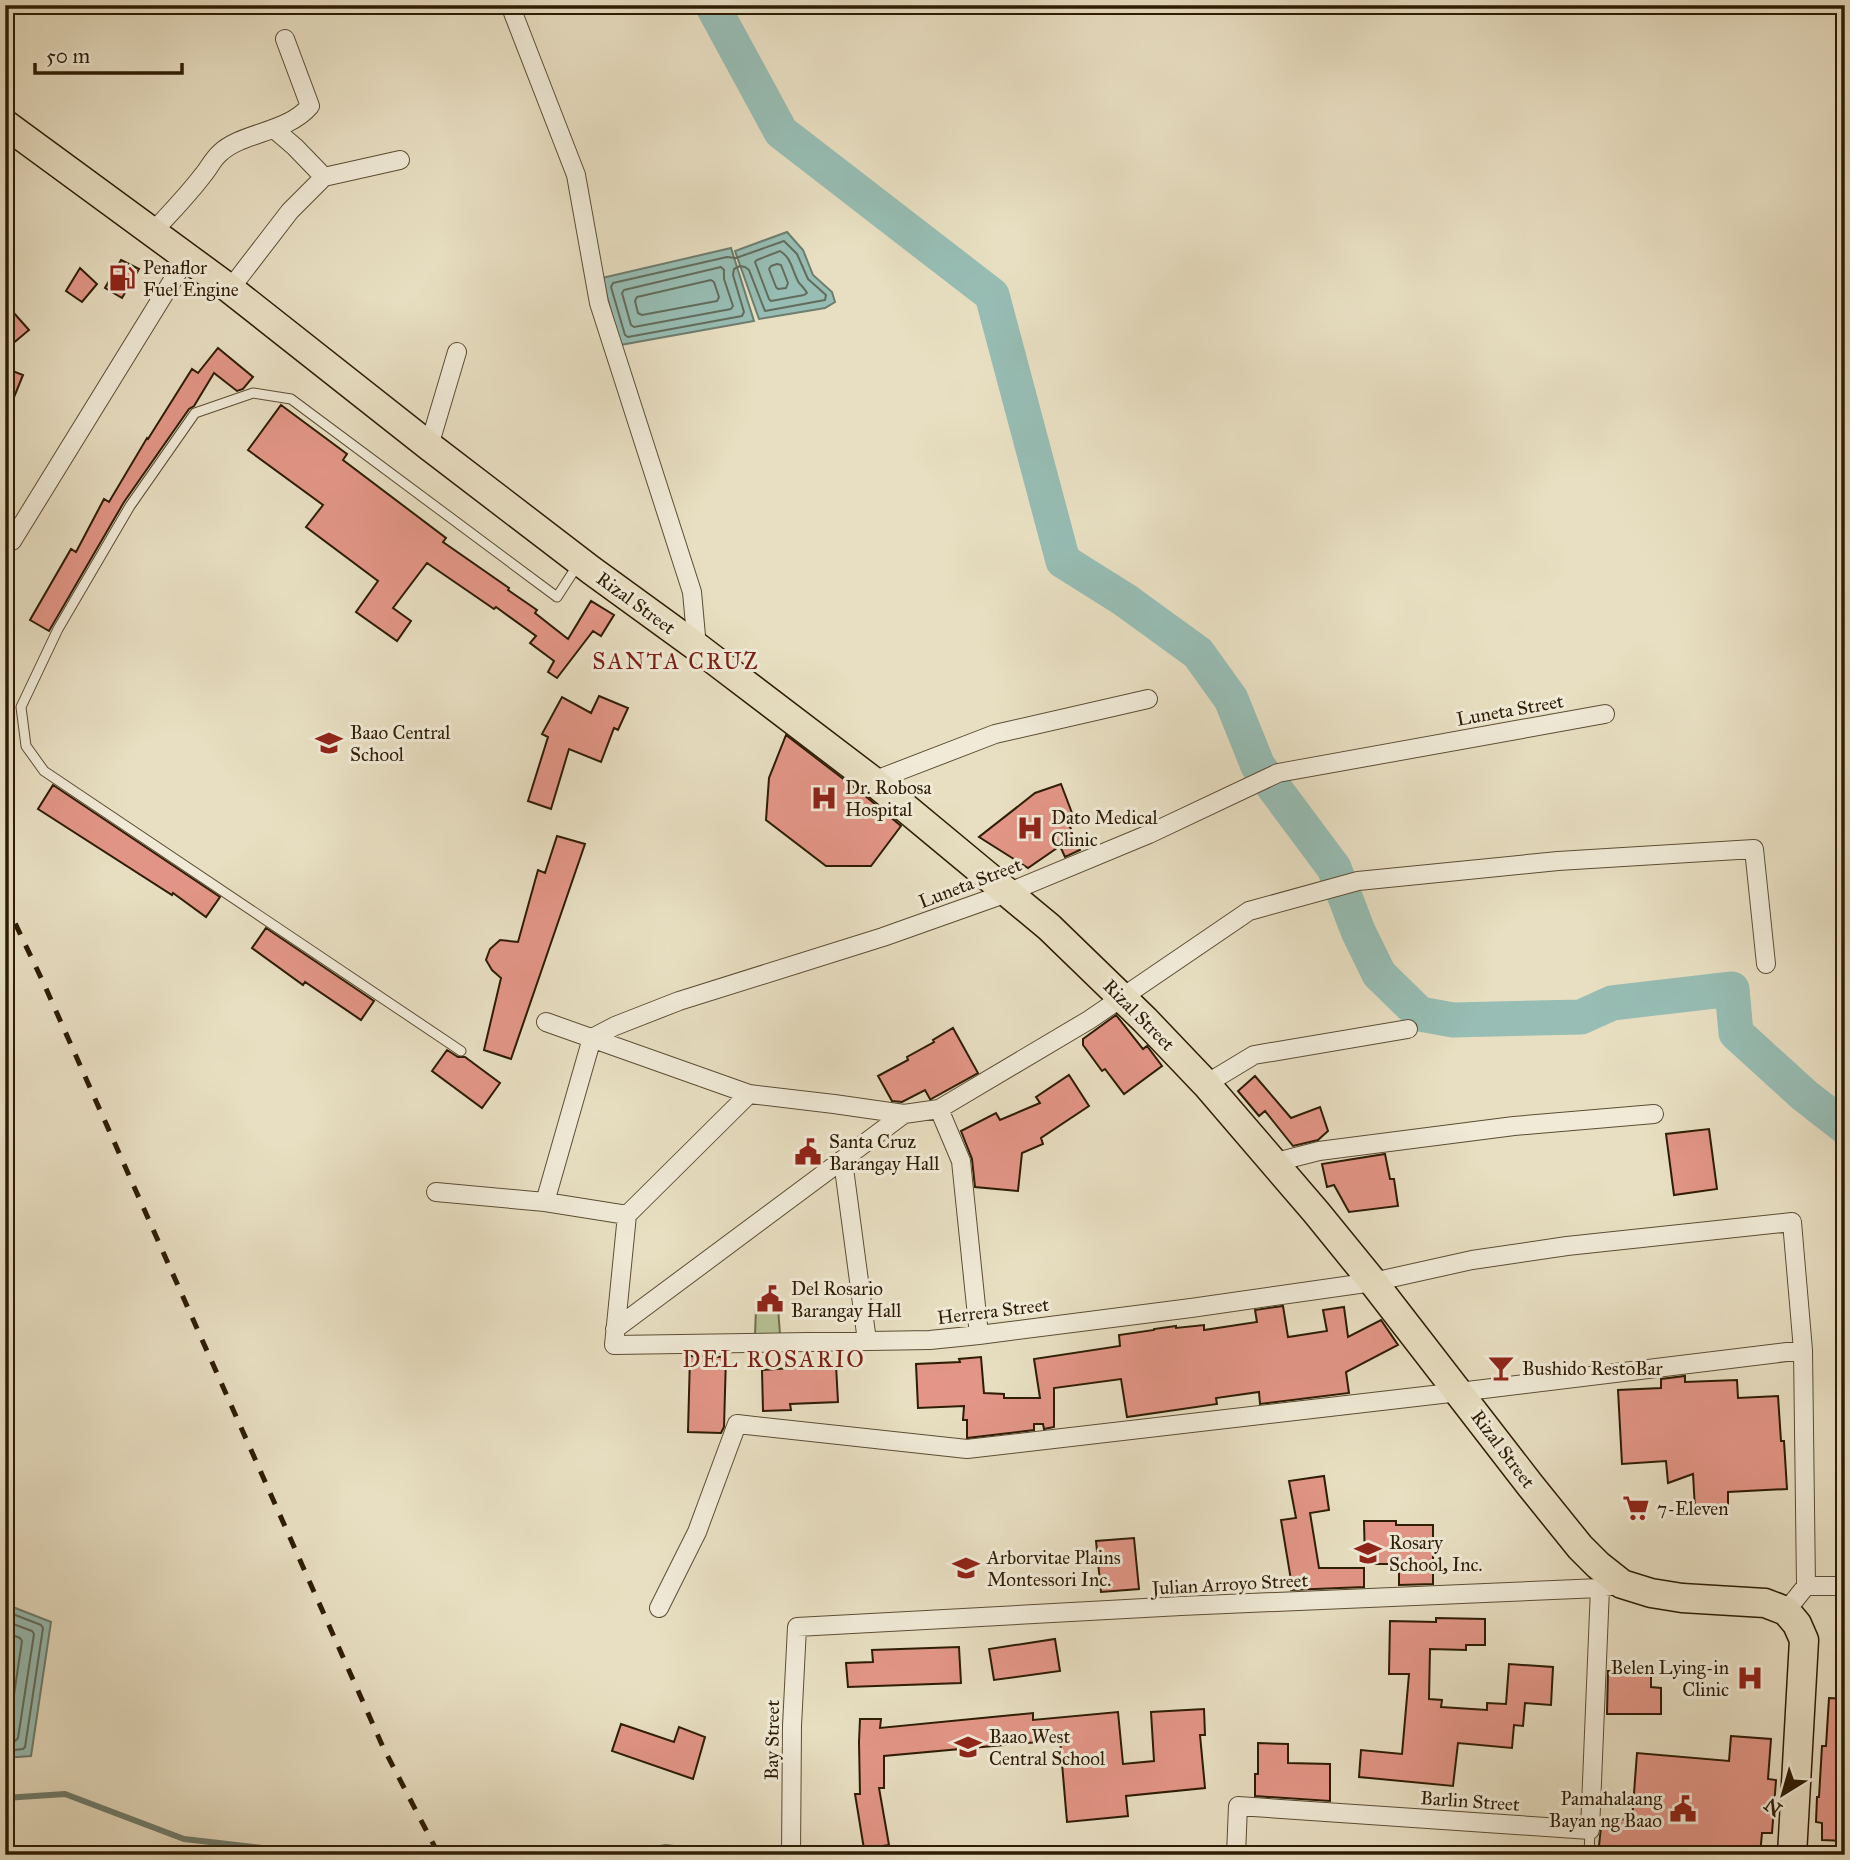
<svg xmlns="http://www.w3.org/2000/svg" width="1850" height="1860" viewBox="0 0 1850 1860" font-family="'IM FELL Great Primer',serif">
	<style>
		.green { fill: #b7c193; stroke: #726e4c; stroke-width: 2 }
		.water { fill: #97bdb4; stroke: #6d7d6e; stroke-width: 2 }
		.lines { fill: none; stroke-linecap: round; stroke-linejoin: round }
		.shore { stroke: #626c5c; stroke-width: 2 }
		.stream { stroke: #6d7d6e; stroke-width: 6 }
		.river { stroke: #97bdb4; stroke-width: 35 }
		.building { fill: #e39687; stroke: #2d1c04; stroke-width: 2 }
		.service-casing { stroke: #5c4d34; stroke-width: 11 }
		.minor-casing { stroke: #5c4d34; stroke-width: 20 }
		.primary-casing { stroke: #2d1c04; stroke-width: 31 }
		.service { stroke: #f0ead7; stroke-width: 9 }
		.minor { stroke: #f0ead7; stroke-width: 18 }
		.primary { stroke: #e8dfc2; stroke-width: 28 }
		.rail { stroke: #2d1c04; stroke-width: 5; stroke-dasharray: 12 12; stroke-linecap: butt }
		.labels { text-anchor: middle; dominant-baseline: central; stroke-width: 6; stroke-linejoin: round; paint-order: stroke }
		.poi-label { font-size: 19px; fill: #2d1c04; stroke: #f0ead7; text-anchor: start }
		.street-label { font-size: 19px; fill: #2d1c04; stroke: #f0ead7 }
		.quarter-label { font-size: 23px; letter-spacing: 2px; fill: #7a1f14; stroke: #f0ead7 }
	</style>
	<rect width="100%" height="100%" fill="#e8dfc2"/>
	<filter id="stains"><feTurbulence type="fractalNoise" baseFrequency=".00286" numOctaves="4"/><feColorMatrix values="0 0 0 0 .2 0 0 0 0 .09 0 0 0 0 .02 0 0 0 .5 -.17"/></filter>
	<radialGradient id="worn" r=".72"><stop offset=".6" stop-color="#630" stop-opacity="0"/><stop offset="1" stop-color="#630" stop-opacity=".3"/></radialGradient>
	<path class="green" d="M756 1308H778L780 1334 755 1335Z"/>
	<path class="water" d="M787 232 803 250 813 275 832 292 835 302 825 308 759 319 735 251Z
		M731 248 754 321 620 345 602 278Z
		M5 1604 51 1622 31 1756 5 1758Z"/>
	<g class="lines">
		<path class="shore" d="M784 241 797 254 808 279 826 295 825 300 765 311 749 270 745 267 740 266 734 269 733 275 744 312 742 316 628 337 625 335 611 287 613 283 727 257 736 258Z
			M780 251C792 258 792 271 799 283 802 286 805 289 807 293L804 295 771 301 769 299 755 262 757 260Z
			M777 264 781 265 788 283 786 288 778 289 776 287 769 269 771 266Z
			M721 267 724 270V279L733 306 731 309 634 327 631 325 622 293 624 290Z
			M711 280 714 282 719 297 717 301 642 315 638 313 635 301 637 297Z
			M5 1611 41 1625 43 1628 25 1747 23 1749 5 1751
			M5 1621 32 1631 34 1634 18 1738 15 1741 5 1742
			M5 1632 20 1638 22 1641 9 1728 5 1731"/>
		<path class="stream" d="M5 1798 65 1794 184 1839 323 1855
			M619 1855 666 1847 728 1855"/>
		<path class="river" d="M712 5 781 132 992 295 1063 561 1125 600 1198 653 1231 699 1258 766 1334 868 1358 931 1379 974 1420 1014 1453 1020 1581 1017 1612 1003 1732 989 1736 1033 1804 1095 1845 1127"/>
	</g>
	<path class="building" d="M121 260 139 269 122 298 105 288Z
		M80 268 97 284 82 302 66 291Z
		M5 303 29 330 5 350Z
		M218 348 253 377 243 389 237 391 214 373 194 406 189 409 124 502 49 631 30 620 71 549 76 552 104 499 109 502 147 438 148 439 192 369 198 373Z
		M5 368 23 375 6 417H5Z
		M281 405 347 454 343 460 446 538 443 542 509 588 508 590 537 610 535 613 568 639 591 601 614 615 601 636 593 631 557 678 548 672 554 661 530 643 536 636 496 607 494 609 427 563 393 608 411 621 397 641 356 612 378 581 306 527 323 505 248 450Z
		M599 696 628 708 618 730 614 728 601 762 569 749 551 809 528 801 548 737 542 734 562 697 591 713Z
		M786 735 863 794 901 826 871 866H826L766 820 769 778Z
		M1061 784 1072 813 1067 820 1080 850 1065 857 1060 846 1028 868 979 837 1035 793Z
		M53 785 220 897 206 917 173 893 172 895 38 809Z
		M557 836 585 844 511 1059 484 1050 501 978 492 970 486 960 490 949 500 940 518 942 538 870 545 873Z
		M266 928 374 1001 361 1020 305 982 303 985 252 948Z
		M1116 1015 1143 1049 1147 1046 1162 1066 1124 1094 1105 1069 1102 1071 1083 1045V1039Z
		M953 1028 978 1073 931 1099H930L925 1090 902 1102 892 1101 878 1076 908 1060 907 1057 934 1042 933 1040Z
		M447 1050 458 1057H465L500 1083 482 1108 432 1071Z
		M1069 1075 1089 1106 1041 1138 1043 1144 1022 1153 1018 1191 975 1187 972 1159 961 1131 996 1113 1000 1120 1040 1103 1036 1097Z
		M1255 1076 1291 1118 1320 1107 1328 1131 1318 1140 1293 1146 1265 1111 1259 1116 1238 1091Z
		M1709 1129 1717 1189 1674 1195 1666 1134Z
		M1385 1154 1390 1179H1394L1398 1206 1349 1212 1334 1185 1327 1187 1322 1164Z
		M1283 1306 1288 1337 1327 1331 1323 1310 1344 1307 1348 1337 1381 1320 1398 1345 1346 1372 1349 1393 1260 1404 1259 1392 1216 1398 1217 1404 1127 1417 1121 1379 1054 1388V1427L1044 1429 1043 1424H1034V1430L967 1438V1420H963L964 1406 918 1408 916 1364 960 1362 959 1359 981 1357 984 1393 1004 1394V1398H1040L1034 1359 1120 1346 1119 1335 1154 1330V1329L1176 1326V1328L1204 1325V1330L1257 1322 1255 1310Z
		M690 1356 726 1357 724 1427 721 1433 688 1432Z
		M836 1365 838 1402 790 1404 791 1410 763 1411 762 1370Z
		M1685 1376V1382L1737 1380 1738 1398 1778 1396 1781 1441H1784L1787 1489 1728 1492V1507L1695 1509 1693 1474 1668 1483 1666 1461 1622 1464 1618 1390 1661 1388V1379Z
		M1324 1476 1329 1510 1310 1513 1319 1568H1364V1587L1291 1590V1580L1281 1520 1296 1518 1289 1481Z
		M1364 1521H1396V1525H1433V1584L1399 1585V1564H1365Z
		M1134 1538 1139 1589 1101 1592 1096 1541Z
		M1436 1618 1485 1619V1645H1466V1650L1430 1649 1429 1699 1442 1700 1441 1707 1487 1710V1703L1506 1704 1509 1664 1553 1667 1551 1705 1525 1703 1523 1726 1514 1725 1512 1748 1458 1743 1453 1786 1359 1777 1361 1750 1402 1754 1409 1674H1389L1390 1621 1436 1622Z
		M1055 1639 1060 1671 994 1680 989 1649Z
		M959 1647 961 1683 848 1687 846 1663 873 1662 872 1650Z
		M1608 1671H1651V1687L1661 1688V1714H1607Z
		M1829 1698 1845 1699V1841L1822 1840V1823L1816 1822 1817 1797H1819L1822 1746H1826Z
		M1204 1709 1205 1735H1200L1205 1788 1126 1796 1128 1816 1067 1822 1060 1740 884 1756V1788H879L889 1845 864 1849 855 1794H860L859 1742 860 1719H881L880 1728 1033 1713V1720L1118 1712 1123 1764 1154 1761 1151 1712Z
		M621 1724 674 1742 679 1727 705 1737 693 1779 612 1751Z
		M1731 1736 1771 1739 1768 1779 1776 1780 1772 1833H1762L1760 1855H1598L1602 1818 1632 1820 1637 1753 1729 1761Z
		M1258 1743 1288 1744V1763L1330 1764V1801L1255 1796V1774H1258Z"/>
	<g class="lines">
		<g class="service-casing">
			<path id="service" d="M461 1051 44 771 26 746 21 707 58 629 130 506 195 413 253 393 291 399 557 597 577 566
				M1589 1855 1590 1830"/>
		</g>
		<g class="minor-casing">
			<path id="minor" d="M510 5 576 175 599 303 692 592 697 647
				M274 129 295 147 324 177
				M153 232C170 213 188 195 203 175 209 168 213 159 220 153 242 132 287 133 310 106L285 39
				M230 289 290 211 324 177 400 160
				M429 446 457 352
				M12 541 187 257
				M873 781 995 734 1148 699
				M546 1022 749 1094 834 1104 904 1114 939 1109 1089 1020 1249 911 1358 881 1558 861 1754 849 1766 964
				M1206 1084 1254 1055 1408 1029
				M749 1094 627 1215 614 1345 930 1340 979 1335 1191 1308 1373 1282 1472 1260 1567 1246 1792 1222 1803 1350
				M939 1109 961 1161 979 1335
				M843 1161 867 1341
				M1272 1163 1319 1151 1350 1147 1514 1126 1654 1114
				M436 1192 545 1202 627 1215
				M545 1202 592 1038 615 1026 679 1001 883 937 1007 893 1149 834 1278 773 1605 714
				M615 1329 904 1114
				M659 1608 697 1532 737 1424 967 1449 1459 1392 1803 1350 1806 1586
				M1786 1611 1806 1586H1845
				M791 1855 792 1726 797 1627 1181 1606 1600 1588 1622 1584
				M1236 1855 1238 1806 1590 1830 1600 1588"/>
		</g>
		<g class="primary-casing">
			<path id="primary" d="M5 124 230 289 429 446 591 570 697 647 873 781 1049 927 1145 1020 1206 1084 1316 1212 1373 1282 1530 1485 1580 1547 1598 1565 1622 1584 1651 1593 1682 1598 1765 1603 1786 1611 1797 1624 1804 1640 1792 1855"/>
		</g>
		<use href="#service" class="service"/>
		<use href="#minor" class="minor"/>
		<use href="#primary" class="primary"/>
		<path class="rail" d="M5 902 44 984 383 1747 439 1855"/>
	</g>
	<defs>
		<g id="fuel-bare" transform="scale(2.1)"><path d="M-5.5-6h7V0h2V4h1.3V-2.5L3-4.5l.8-.8L6-3V5H2.5V1h-1V6h-7ZM-4.2-4.7v3.2H.2V-4.7Z" fill="#8f2418" stroke="#f0ead7" stroke-width="2.5" paint-order="stroke"/></g>
		<g id="school-bare" transform="scale(2.1)"><path d="M0-5L7-2L0 1L-7-2ZM-4 1L0 2.5L4 1V4Q0 6-4 4Z" fill="#8f2418" stroke="#f0ead7" stroke-width="2.5" paint-order="stroke"/></g>
		<g id="hospital-bare" transform="scale(2.1)"><path d="M-5-5h3v3.5h4V-5h3V5h-3V1.5h-4V5h-3Z" fill="#8f2418" stroke="#f0ead7" stroke-width="2.5" paint-order="stroke"/></g>
		<g id="civic-bare" transform="scale(2.1)"><path d="M-.6-6.5H3V-4.5H.6V-3L4-1V1h2V6H-6V1h2V-1L-.6-3ZM-1.2 2.5V6h2.4V2.5Z" fill="#8f2418" stroke="#f0ead7" stroke-width="2.5" paint-order="stroke"/></g>
		<g id="bar-bare" transform="scale(2.1)"><path d="M-6-5H6L.8 .8V4.5H3.5V6h-7V4.5H-.8V.8Z" fill="#8f2418" stroke="#f0ead7" stroke-width="2.5" paint-order="stroke"/></g>
		<g id="supermarket-bare" transform="scale(2.1)"><path d="M-6-5.5h2.5l.6 2H6L4.5 2H-2.5L-4.4-4H-6ZM-1.5 3.2a1.3 1.3 0 1 0 .1 0ZM3 3.2a1.3 1.3 0 1 0 .1 0Z" fill="#8f2418" stroke="#f0ead7" stroke-width="2.5" paint-order="stroke"/></g>
	</defs>
	<g fill-rule="evenodd">
		<use href="#fuel-bare" x="122" y="278"/>
		<use href="#school-bare" x="329" y="743"/>
		<use href="#hospital-bare" x="824" y="798"/>
		<use href="#hospital-bare" x="1030" y="828"/>
		<use href="#civic-bare" x="808" y="1152"/>
		<use href="#civic-bare" x="770" y="1299"/>
		<use href="#bar-bare" x="1501" y="1368"/>
		<use href="#supermarket-bare" x="1636" y="1508"/>
		<use href="#school-bare" x="1368" y="1553"/>
		<use href="#school-bare" x="966" y="1568"/>
		<use href="#hospital-bare" x="1750" y="1678"/>
		<use href="#school-bare" x="968" y="1747"/>
		<use href="#civic-bare" x="1683" y="1809"/>
	</g>
	<g class="labels">
		<g class="poi-label">
			<text x="143" y="267">Penaflor<tspan x="143" dy="22">Fuel Engine</tspan></text>
			<text x="350" y="732">Baao Central<tspan x="350" dy="22">School</tspan></text>
			<text x="845" y="787">Dr. Robosa<tspan x="845" dy="22">Hospital</tspan></text>
			<text x="1051" y="817">Dato Medical<tspan x="1051" dy="22">Clinic</tspan></text>
			<text x="829" y="1141">Santa Cruz<tspan x="829" dy="22">Barangay Hall</tspan></text>
			<text x="791" y="1288">Del Rosario<tspan x="791" dy="22">Barangay Hall</tspan></text>
			<text x="1522" y="1368">Bushido RestoBar</text>
			<text x="1657" y="1508">7-Eleven</text>
			<text x="1389" y="1542">Rosary<tspan x="1389" dy="22">School, Inc.</tspan></text>
			<text x="987" y="1557">Arborvitae Plains<tspan x="987" dy="22">Montessori Inc.</tspan></text>
			<text x="1729" y="1667" text-anchor="end">Belen Lying-in<tspan x="1729" dy="22">Clinic</tspan></text>
			<text x="989" y="1736">Baao West<tspan x="989" dy="22">Central School</tspan></text>
			<text x="1662" y="1798" text-anchor="end">Pamahalaang<tspan x="1662" dy="22">Bayan ng Baao</tspan></text>
		</g>
		<g class="street-label">
			<text transform="translate(636 603) rotate(36)">Rizal Street</text>
			<text transform="translate(1510 710) rotate(-10)">Luneta Street</text>
			<text transform="translate(970 883) rotate(-21)">Luneta Street</text>
			<text transform="translate(1139 1015) rotate(45)">Rizal Street</text>
			<text transform="translate(993 1311) rotate(-7)">Herrera Street</text>
			<text transform="translate(1503 1449) rotate(53)">Rizal Street</text>
			<text transform="translate(1230 1584) rotate(-3)">Julian Arroyo Street</text>
			<text transform="translate(772 1740) rotate(-89)">Bay Street</text>
			<text transform="translate(1470 1801) rotate(4)">Barlin Street</text>
		</g>
		<g class="quarter-label">
			<text x="676" y="661">SANTA CRUZ</text>
			<text x="774" y="1359">DEL ROSARIO</text>
		</g>
	</g>
	<rect width="1850" height="1860" fill="none" stroke="#e8dfc2" stroke-width="28"/>
	<rect x="7" y="7" width="1836" height="1846" fill="none" stroke="#2d1c04" stroke-width="3.5"/>
	<rect x="14" y="14" width="1822" height="1832" fill="none" stroke="#2d1c04" stroke-width="2"/>
	<g transform="translate(1783 1794) rotate(217)" stroke="#f0ead7" stroke-width="5" paint-order="stroke">
	<path d="M0-5L12 26L0 18L-12 26Z" fill="#2d1c04"/>
	<text y="-10" font-size="19" font-weight="bold" text-anchor="middle" fill="#2d1c04">N</text>
	</g>
	<path d="M35 63v10h147v-10" fill="none" stroke="#2d1c04" stroke-width="3.5"/>
	<text x="46" y="63" font-size="21" fill="#2d1c04" stroke="#f0ead7" stroke-width="5" paint-order="stroke">50 m</text>
	<rect width="100%" height="100%" filter="url(#stains)"/>
	<rect width="100%" height="100%" fill="url(#worn)"/>
</svg>
